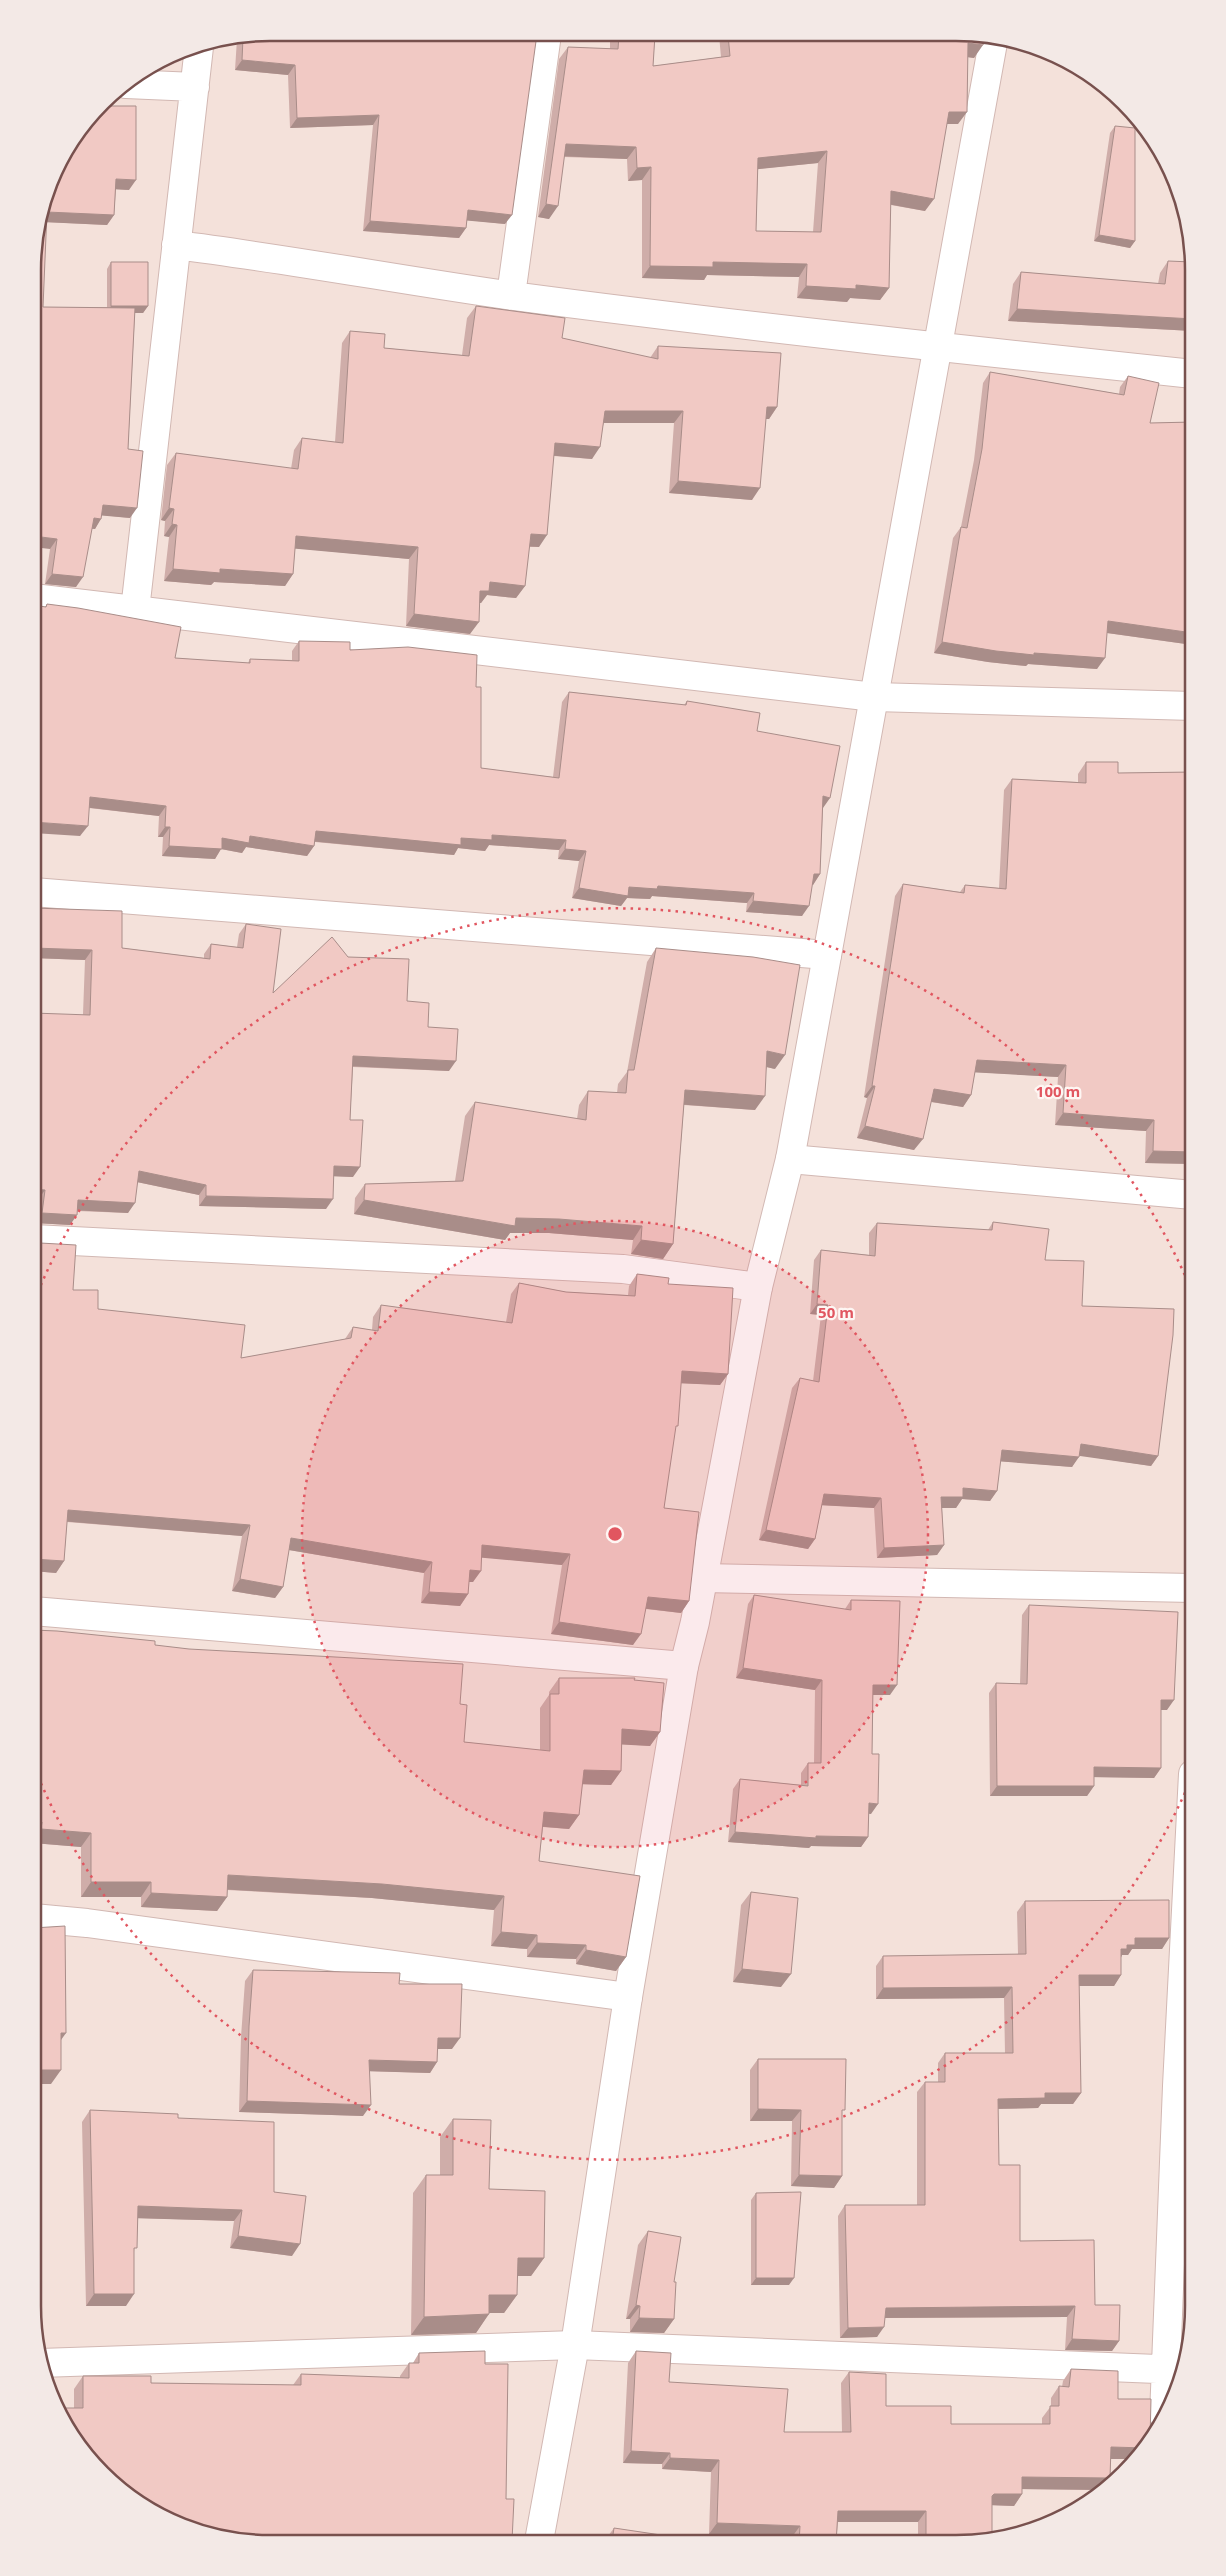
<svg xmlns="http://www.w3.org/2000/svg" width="1226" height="2576" viewBox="0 0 1226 2576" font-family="'Open Sans',sans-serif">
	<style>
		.residential { fill: #f4e1da }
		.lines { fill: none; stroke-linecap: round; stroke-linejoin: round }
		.minor-casing { stroke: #d2b8b3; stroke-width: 30 }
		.tertiary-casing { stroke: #d2b8b3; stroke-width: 30 }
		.minor { stroke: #fff; stroke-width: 28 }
		.tertiary { stroke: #fff; stroke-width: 28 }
		.wall { fill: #cfada9; fill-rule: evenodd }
		.shaded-wall { fill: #a98d89 }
		.building { fill: #f1c9c4; stroke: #a98d89; fill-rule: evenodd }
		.ring { fill: none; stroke: #e15660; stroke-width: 2.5; stroke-dasharray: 2.5 5 }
		.rim { fill: none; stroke: #78514e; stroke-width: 2.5 }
		.centre { fill: #e15660; stroke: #fef6f3; stroke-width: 2.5 }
		.ring-label { font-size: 15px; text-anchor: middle; font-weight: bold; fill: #e15660; stroke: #fef6f3; stroke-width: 4.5; stroke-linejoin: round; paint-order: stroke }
	</style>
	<rect width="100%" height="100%" fill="#fcf1ec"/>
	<path class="residential" d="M270 33 1002 37 1061 57 1113 92 1154 138 1185 208 1193 270V2322L1176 2397 1144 2451 1088 2504 1018 2535 956 2543 224 2539 72 2438 41 2368 33 2306V254L57 165 113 92 179 50Z"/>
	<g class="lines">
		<g class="minor-casing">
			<path id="minor" d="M126 84 195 87
				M176 245C289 259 400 280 513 296 739 326 966 350 1193 374
				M511 295 547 34
				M33 598 874 697 1193 706
				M135 610 199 47
				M33 892 827 955
				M790 1159 1193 1195
				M33 1239 623 1269 758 1287
				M702 1578 1193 1588
				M33 1611 684 1666
				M33 1918 87 1923 628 1997
				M40 2363 575 2345 1182 2370
				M1164 2416 1177 2086 1193 1774"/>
		</g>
		<g class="tertiary-casing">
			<path id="tertiary" d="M539 2541 575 2345 628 1997 684 1666 695 1622 758 1287 790 1159 994 37"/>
		</g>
		<use href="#minor" class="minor"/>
		<use href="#tertiary" class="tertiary"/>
	</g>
	<path class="wall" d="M270 32 537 34 505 224 467 220 466 228 459 238 363 231 373 125 290 128 288 75 235 70 237 39Z
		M610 35H655L653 66 721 57 719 35 985 37 974 58 968 57 958 124H947L925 211 891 205 889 288 880 300 850 298 847 302 797 298 799 277 707 275 704 280 642 278V180L628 181 627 159 564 157 549 219 538 217 559 59 568 47 610 49ZM818 163 813 232 756 231 758 169Z
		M1115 126 1135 241 1130 248 1094 241 1110 133Z
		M57 165 129 190 116 189 114 215 107 225 46 222 43 307H107V269L111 262 148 306 143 313H135L128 449 130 518 102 515 95 529H92L76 587 45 584 50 549 33 254Z
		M1168 261 1193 331 1008 321 1013 284 1021 272 1158 284 1160 273Z
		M476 306 562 338 650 358 658 346 777 407 769 419H766L752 500 669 493 674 423H604L592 459 554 456 539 547H529L525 586 516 598 487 595 481 603H479L470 634 406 626 409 559 295 548 293 574 285 586 214 582 211 585 164 581 169 537 164 536 165 521 161 520 167 465 176 453 291 469 294 450 302 438 335 442 342 343 350 331 384 348 462 355 467 318Z
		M990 372 1119 394 1120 387 1128 376 1150 423 1193 422V645L1107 633 1097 669 1028 664 1026 666 988 662 934 653 953 538 961 527 974 460 983 383Z
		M47 604 175 658 248 663 250 659 292 660V651L299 641 350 650 476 687 481 768 553 777 562 702 569 692 684 705 687 701 757 731 823 808 820 874 813 885 812 884 802 916 746 912 747 903 652 896 650 899 627 898 621 906 572 898 579 861 558 859 559 850 489 845 485 851 458 848 454 855 315 842 314 846 307 856 246 847 242 853 221 849 215 859 162 856 163 837H158L159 816 89 808 80 836 45 607Z
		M1193 748V1164L1145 1163 1146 1131 1055 1125 1058 1077 975 1072 971 1095 963 1107 931 1102 914 1150 857 1138 867 1098 864 1097 895 896 903 884 960 892 965 885 999 888 1004 790 1012 779 1078 782V774L1086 762 1118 773 1189 772V754Z
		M33 908 122 948 204 958V954L211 944 237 947 239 934 246 924 273 993 348 957 407 1001 428 1027 449 1071 353 1067 350 1120 353 1177 333 1176 326 1209 199 1206V1195L137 1182 128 1213 77 1211 70 1225 35 1223 38 1200 83 1014 85 960 33 958Z
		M656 948 775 1069 767 1067 755 1110 684 1105 673 1244 663 1259 631 1254 633 1240 549 1233H510L505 1240 354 1214 355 1198 365 1184 455 1181 465 1116 475 1102 577 1119 579 1105 588 1091 617 1093 618 1084 627 1072 647 962Z
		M993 1222 1045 1260 1082 1306 1158 1456 1151 1466 1079 1455 1072 1467 1000 1461 997 1491 990 1501 962 1499 956 1508H942L944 1545 937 1555 877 1558 874 1508 822 1505 815 1539 808 1549 759 1540 792 1388 800 1378 813 1381 821 1315 810 1314 814 1260 821 1250 869 1255V1233L877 1223 988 1230Z
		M40 1243 73 1290 98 1309 241 1358 345 1339 353 1327 372 1330 373 1317 381 1305 506 1322 511 1294 519 1283 566 1292 628 1295 629 1286 637 1274 668 1284 728 1374 720 1385 681 1383 664 1508 689 1601 681 1613 646 1609 633 1645 551 1634 562 1565 482 1557 473 1582H469L468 1594 460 1606 421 1603 424 1573 289 1550 283 1587 275 1598 232 1591 242 1536 67 1522 64 1561 56 1573 33 1571V1253Z
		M754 1595 845 1609 851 1600 890 1695H873L871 1814 869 1813 868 1837 861 1847 811 1846 809 1848 728 1842 733 1789 740 1779 801 1785V1773L808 1763H814L815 1690 736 1678 748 1604Z
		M1029 1605 1167 1710H1161V1768L1154 1778 1094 1777V1786L1087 1796H990L989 1693 996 1683 1020 1684 1022 1615Z
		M33 1630 155 1645 460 1704 464 1742 540 1750V1708L549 1695V1692L559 1678 634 1680 660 1732 650 1746 622 1744 621 1771 611 1785 582 1784 579 1815 569 1829 543 1827 539 1861 626 1957 616 1971 576 1964V1959L527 1957V1949L491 1946 494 1910 372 1898 227 1890V1897L217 1911 141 1907V1897H81V1847L33 1843Z
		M751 1892 781 1987 733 1982 741 1905Z
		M1025 1901 1169 1938 1162 1949H1132L1128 1955H1122L1121 1957V1975L1114 1986H1079L1081 2093 1073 2104H1041L1038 2108 998 2109 999 2165 1020 2241 1095 2305 1119 2341 1112 2351 1065 2350 1067 2317 885 2318 877 2337 840 2338 838 2216 845 2205H917V2092L925 2082H938V2063L945 2053H1005L1004 1998 876 1999V1966L883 1956 1018 1954 1017 1912Z
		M253 1970 399 1984 452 2049H438L437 2062 430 2073 369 2071 363 2116 239 2112 241 2037 245 1981Z
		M758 2059 842 2115V2176L834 2188 791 2186 792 2121H750V2070Z
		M90 2110 178 2118 274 2192 292 2256 230 2248 234 2221 138 2218 134 2252 126 2306H86L82 2122Z
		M453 2119 489 2189 544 2258 531 2276H517V2295L504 2313H489L476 2333 411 2335 413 2193 426 2175H440V2137Z
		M756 2193 789 2285H751V2200Z
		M648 2231 674 2282V2319L664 2333 630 2332V2319H626L638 2245Z
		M636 2351 669 2382 784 2432H842L841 2383 849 2372 886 2406 951 2424H1042V2418L1051 2406V2398L1059 2386 1062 2387 1063 2381 1071 2369 1118 2399 1135 2459H1111L1110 2478 1102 2490 1022 2489V2494L1014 2506 992 2505 956 2544 918 2543V2522H838L836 2543 792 2542V2537L709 2534 711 2472 662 2469V2464L623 2463 628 2363Z
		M419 2353 485 2364 512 2541 224 2539 74 2408V2389L83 2376 151 2383 293 2385 301 2374 400 2378V2376L409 2363H413Z
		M614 2528 708 2542 605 2541V2540Z"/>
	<path class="shaded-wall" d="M968 43 983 45 974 58 959 56Z
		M242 60 295 65 288 75 235 70Z
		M949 112H967L958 124H940Z
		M379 115 373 125 290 128 297 118Z
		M566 144 636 147 627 159 557 156Z
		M827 151 818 163 750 170 758 158Z
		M651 167 642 180 628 181 637 168Z
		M116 179 136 180 129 190 110 189Z
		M891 191 934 199 925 211 882 203Z
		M546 204 558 206 549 219 538 217Z
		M468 210 512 215 505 224 461 220Z
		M47 212 114 215 107 225 42 222Z
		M370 221 466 228 459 238 363 231Z
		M1099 235 1135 241 1130 248 1094 241Z
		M713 262 807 264 799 277 707 275 704 280 642 278 650 266Z
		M856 285 889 288 880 300 850 298 847 302 797 298 806 286Z
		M111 306H148L143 313H107Z
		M1017 309 1193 319V331L1008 321Z
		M767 407H777L769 419H758Z
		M605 411H683L674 423H597Z
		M555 443 600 447 592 459 546 455Z
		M678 481 760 488 752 500 669 493Z
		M103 505 137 508 130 518 96 515Z
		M169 508 174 509 165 521 161 520Z
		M94 518 101 519 95 529 87 528Z
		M172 524 177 525 169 537 164 536Z
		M531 534 547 535 539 547 523 546Z
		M33 536 57 539 50 549 33 547Z
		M296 536 418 547 409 559 288 548Z
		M173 569H220L293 574 285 586 214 582 211 585 164 581Z
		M52 574 83 577 76 587 45 584Z
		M490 582 525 586 516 598 487 595 481 603H471L480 591Z
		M414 614 479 622 470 634 406 626Z
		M1108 621 1193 633V645L1100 632Z
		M942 642 1105 658 1097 669 1028 664 1026 666 988 662 934 653Z
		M823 796 830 798 823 808 816 806Z
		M90 797 166 806 159 816 83 807Z
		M33 822 88 826 80 836 33 833Z
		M165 827H170L163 837H158Z
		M316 831 461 838 492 835 566 840 559 850 489 845 485 851 458 848 454 855 309 841Z
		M250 836 314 846 307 856 246 847 242 853 221 849 215 859 162 856 169 846 222 838Z
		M565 849 586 851 579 861 558 859Z
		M814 874H820L813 885 807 884Z
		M658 886 754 893 747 903 652 896 650 899 627 898 621 906 572 898 579 888 629 887Z
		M753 901 809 906 802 916 746 912Z
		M33 948 92 950 85 960 33 958Z
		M767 1051 785 1055 775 1069 758 1065Z
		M353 1056 456 1061 449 1071 346 1066Z
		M977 1060 1066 1065 1058 1077 968 1072Z
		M872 1086H875L867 1098 864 1097Z
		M934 1089 971 1095 963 1107 926 1101Z
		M685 1090 765 1096 755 1110 675 1104Z
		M1063 1113 1154 1120 1146 1131 1055 1125Z
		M865 1126 923 1139 914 1150 857 1138Z
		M1153 1151 1193 1152V1164L1145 1163Z
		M334 1166 360 1167 353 1177 327 1176Z
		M139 1171 206 1185 199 1195 132 1181Z
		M33 1189 45 1190 38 1200H33Z
		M206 1196 333 1199 326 1209 199 1206Z
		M78 1200 135 1203 128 1213 71 1210Z
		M364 1200 516 1218 559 1219 642 1226 633 1240 549 1233H510L505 1240 354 1214Z
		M42 1213 77 1215 70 1225 35 1223Z
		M641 1240 673 1244 663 1259 631 1254Z
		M817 1304 828 1305 821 1315 810 1314Z
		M682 1371 728 1374 720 1385 674 1383Z
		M1081 1444 1158 1456 1151 1466 1073 1455Z
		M1002 1450 1079 1457 1072 1467 995 1461Z
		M963 1488 997 1491 990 1501 962 1499 956 1508H934L941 1497Z
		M824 1494 881 1498 874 1508 817 1505Z
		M68 1510 250 1525 242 1536 60 1521Z
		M766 1530 815 1539 808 1549 759 1540Z
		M291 1538 432 1562 424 1573 283 1549Z
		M482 1545 570 1554 562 1565 474 1557Z
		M944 1545 937 1555 877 1558 884 1548Z
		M33 1559 64 1561 56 1573 33 1571Z
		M470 1570 481 1571 473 1582H462Z
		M240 1579 283 1587 275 1598 232 1591Z
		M429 1592 468 1594 460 1606 421 1603Z
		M648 1597 689 1601 681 1613 640 1608Z
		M559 1622 641 1634 633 1645 551 1634Z
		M743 1668 822 1680 815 1690 736 1678Z
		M873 1685H897L890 1695H866Z
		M1161 1700H1174L1167 1710H1154Z
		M622 1729 660 1732 650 1746 612 1744Z
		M1094 1767 1161 1768 1154 1778 1087 1777Z
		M584 1770 621 1771 611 1785 574 1784Z
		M997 1786H1094L1087 1796H990Z
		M869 1803 878 1804 871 1814 862 1813Z
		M544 1812 579 1815 569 1829 534 1826Z
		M33 1821 42 1822 33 1835Z
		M41 1829 91 1833 81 1847 33 1843V1842Z
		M735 1832 816 1836 868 1837 861 1847 811 1846 809 1848 728 1842Z
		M228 1875 382 1884 504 1896 494 1910 372 1898 218 1889Z
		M91 1882H151L141 1897H81Z
		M151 1893 227 1897 217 1911 141 1907Z
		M501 1932 537 1935 527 1949 491 1946Z
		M1135 1938H1169L1162 1949H1132L1128 1955H1122L1120 1960 1121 1949Z
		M537 1943 586 1945 576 1959 527 1957Z
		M586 1950 626 1957 616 1971 576 1964Z
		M742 1969 791 1974 781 1987 733 1982Z
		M1079 1975H1121L1114 1986H1071Z
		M1012 1987 1004 1998 876 1999 883 1988Z
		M61 2033H66L56 2047Z
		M438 2038H460L452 2049H430Z
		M369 2060 437 2062 430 2073 361 2071Z
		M41 2070H61L51 2084H33Z
		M1045 2093H1081L1073 2104H1041L1038 2108 990 2109 998 2099Z
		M247 2101 371 2105 363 2116 239 2112Z
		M758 2109 801 2110 792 2121H750Z
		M799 2175 842 2176 834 2188 791 2186Z
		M138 2206 242 2210 234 2221 130 2218Z
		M238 2236 300 2244 292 2256 230 2248Z
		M518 2258H544L531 2276H505Z
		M756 2278H794L789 2285H751Z
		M94 2294H134L126 2306H86Z
		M489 2295H517L504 2313H476Z
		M636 2305 640 2306 630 2319H626Z
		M1075 2306 1067 2317 879 2318 886 2308Z
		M489 2314 476 2333 411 2335 424 2317Z
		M639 2318 674 2319 664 2333 630 2332Z
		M884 2327 877 2337 840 2338 848 2328Z
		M1072 2339 1119 2341 1112 2351 1065 2350Z
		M1111 2447 1146 2448 1144 2451 1135 2459H1103Z
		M631 2451 670 2453 662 2464 623 2463Z
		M670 2458 719 2460 711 2472 662 2469Z
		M1022 2477 1110 2478 1102 2490 1014 2489Z
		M994 2494H1022L1014 2506 986 2505Z
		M838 2511H926L918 2522H830Z
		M717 2523 800 2526 792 2537 709 2534Z
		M210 2534 246 2535 243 2539H224Z"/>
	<path class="building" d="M270 32 537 34 512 215 468 210 466 228 370 221 379 115 297 118 295 65 242 60 243 38Z
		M619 35H655L653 66 730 56 728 35 985 37 983 45 968 43 967 112H949L934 199 891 191 889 288 856 285V289L806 286 807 264 713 262V267L650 266 651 167 637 168 636 147 566 144 558 206 546 204 568 47 618 49ZM827 151 821 232 756 231 758 158Z
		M102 106H136V180L116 179 114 215 47 212 43 307 135 308 128 449 143 451 137 508 103 505 101 519 94 518 83 577 52 574 57 539 33 536V254L57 165Z
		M1115 126 1135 128V241L1099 235Z
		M1168 261 1192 262 1194 270 1193 319 1017 309 1021 272 1165 284Z
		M111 262H148V306H111Z
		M476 306 565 318 562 338 658 359V346L781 353 777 407H767L760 488 678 481 683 411H605L600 447 555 443 547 535 531 534 525 586 490 582 489 591H480L479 622 414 614 418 547 296 536 293 574 220 569V573L173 569 177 525 172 524 174 509 169 508 176 453 298 469 302 438 343 443 350 331 385 334 384 348 469 356Z
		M990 372 1124 395 1128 376 1159 383 1150 423 1193 422V633L1108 621 1105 658 1034 653V655L996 651 942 642 961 527 967 528 982 449Z
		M47 604 78 608 181 627 175 658 250 663V659L299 661V641L350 642V650L408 647 477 655 476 687H481V768L559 778 569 692 686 705 687 701 760 713 757 731 840 746 830 798 823 796 820 874H814L809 906 753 901 754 893 658 886 657 889 629 887 628 896 579 888 586 851 565 849 566 840 492 835V840L461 838V845L316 831 314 846 250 836 249 843 222 838V849L169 846 170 827H165L166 806 90 797 88 826 33 822V605L46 607Z
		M1086 762H1118V773L1193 772V1152L1153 1151 1154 1120 1063 1113 1066 1065 977 1060 971 1095 934 1089 923 1139 865 1126 875 1086H872L903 884 964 893 965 885 1006 889 1012 779 1086 783Z
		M33 908 122 911V948L210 959 211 944 243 948 246 924 281 929 273 993 332 937 348 957 409 959 407 1001 429 1003 428 1027 458 1029 456 1061 353 1056 350 1120H363L360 1167 334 1166 333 1199 206 1196V1185L139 1171 135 1203 78 1200 77 1215 42 1213 45 1190 33 1189V1013L90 1015 92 950 33 948Z
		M656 948 753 957 800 965 785 1055 767 1051 765 1096 685 1090 673 1244 641 1240 642 1226 559 1219 516 1218 515 1226 364 1200 365 1184 463 1181 475 1102 586 1120 588 1091 626 1093 628 1070H634Z
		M993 1222 1049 1229 1045 1260 1084 1261 1082 1306 1174 1309 1173 1335 1158 1456 1081 1444 1079 1457 1002 1450 997 1491 963 1488V1497H941L944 1545 884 1548 881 1498 824 1494 815 1539 766 1530 800 1378 819 1382 828 1305 817 1304 821 1250 875 1256 877 1223 992 1230Z
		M40 1243 76 1245 73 1290H98V1309L245 1325 241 1358 351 1338 353 1327 378 1331 381 1305 512 1323 519 1283 566 1292 635 1296 637 1274 669 1278 668 1284 733 1288 728 1374 682 1371 678 1426H676L664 1508 699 1512 689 1601 648 1597 641 1634 559 1622 570 1554 482 1545 481 1571 470 1570 468 1594 429 1592 432 1562 291 1538 283 1587 240 1579 250 1525 68 1510 64 1561 33 1559V1258L38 1259Z
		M754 1595 851 1610V1600L900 1601 897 1685H873L872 1754H879L878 1804 869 1803 868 1837 816 1836V1838L735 1832 740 1779 808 1786V1763H821L822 1680 743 1668Z
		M1029 1605 1178 1612 1174 1700H1161V1768L1094 1767V1786H997L996 1683 1027 1684Z
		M33 1630 57 1631 155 1641V1645L189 1649 463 1664 460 1704 467 1705 464 1742 550 1751V1694H559V1678H635L634 1680 664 1683 660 1732 622 1729 621 1771 584 1770 579 1815 544 1812 539 1861 640 1876 626 1957 586 1950V1945L537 1943V1935L501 1932 504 1896 382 1884 228 1875 227 1897 151 1893V1882H91V1833L41 1829 42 1822 33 1821Z
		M751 1892 798 1898 791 1974 742 1969Z
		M1169 1900V1938H1135V1945H1127V1949H1121V1975H1079L1081 2093H1045V2098L998 2099 999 2165H1020V2241L1094 2240 1095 2305H1120L1119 2341 1072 2339 1075 2306 886 2308 884 2327 848 2328 845 2205H925V2082H945V2053H1013L1012 1987 883 1988V1956L1026 1954 1025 1901Z
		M65 1926 66 2033H61V2070H41L33 2309V1928Z
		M253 1970 400 1973 399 1984H462L460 2038H438L437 2062 369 2060 371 2105 247 2101 249 2026Z
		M758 2059H846L845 2110H842V2176L799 2175 801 2110 758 2109Z
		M90 2110 178 2114V2118L274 2122V2192L306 2196 300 2244 238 2236 242 2210 138 2206 137 2248H134V2294H94Z
		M453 2119 491 2120 489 2189 545 2191 544 2258H518L517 2295H489V2314L424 2317 426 2175H453Z
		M801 2192 794 2278H756V2193Z
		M648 2231 681 2237 674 2282H676L674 2319 639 2318 640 2306 636 2305Z
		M485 2351V2364H508L506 2499H514L512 2541 246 2539V2535L210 2534 165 2519 113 2484 72 2438 59 2408H83V2376H151V2383L301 2385V2374L409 2378V2363H419V2353Z
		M636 2351 671 2353 669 2382 788 2389 784 2432H851L849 2372 886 2374V2406H951V2424H1050V2406H1059V2386L1069 2387 1071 2369 1118 2371V2399H1151L1150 2440 1146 2448 1111 2447 1110 2478 1022 2477V2494H994L992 2496V2539L956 2544 926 2543V2511H838L836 2543H799L800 2526 717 2523 719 2460 670 2458V2453L631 2451Z
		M614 2528 708 2542 612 2541Z"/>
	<circle cx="615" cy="1534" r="313" fill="#e15660" fill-opacity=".12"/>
	<g class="ring">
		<circle cx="615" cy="1534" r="313"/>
		<path d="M1191 1779A626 626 0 0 1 35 1769M35 1299A626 626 0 0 1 1191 1289"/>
	</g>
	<path d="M0 0H1226V2576H0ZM270 41H956A229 229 0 0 1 1185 270V2306A229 229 0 0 1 956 2535H270A229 229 0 0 1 41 2306V270A229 229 0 0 1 270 41Z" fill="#f3e9e6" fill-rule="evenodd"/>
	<path class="rim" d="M270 41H956A229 229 0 0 1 1185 270V2306A229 229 0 0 1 956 2535H270A229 229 0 0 1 41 2306V270A229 229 0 0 1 270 41Z"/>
	<circle cx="615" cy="1534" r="8" class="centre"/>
	<g class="ring-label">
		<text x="1058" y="1097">100 m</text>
		<text x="836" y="1318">50 m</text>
	</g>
</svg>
